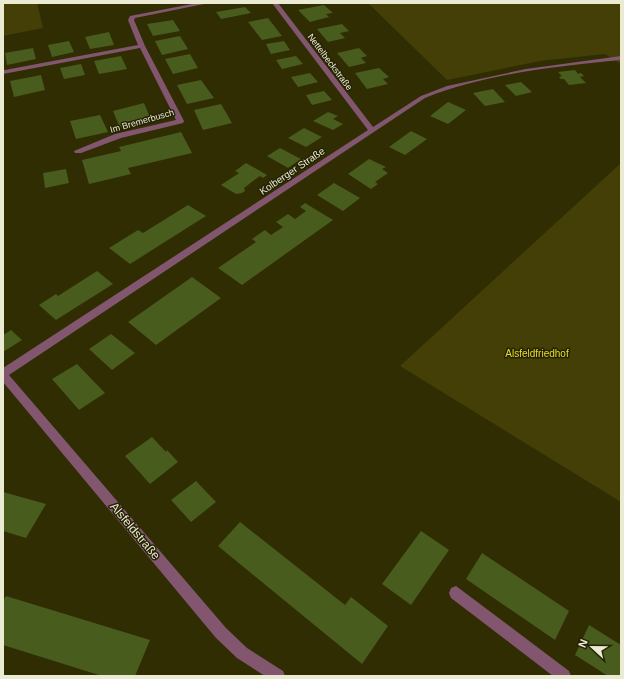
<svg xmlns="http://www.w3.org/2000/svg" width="624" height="679" viewBox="0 0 624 679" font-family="Helvetica,sans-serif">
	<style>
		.green { fill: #433f07 }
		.building { fill: #485c1d }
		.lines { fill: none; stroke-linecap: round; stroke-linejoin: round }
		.service { fill: #82566f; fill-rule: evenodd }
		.minor { fill: #82566f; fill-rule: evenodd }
		.labels { text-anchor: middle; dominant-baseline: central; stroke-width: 3; stroke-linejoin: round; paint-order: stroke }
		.far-street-label { font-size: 9px; fill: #ebead3; stroke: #252304 }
		.street-label { font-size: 10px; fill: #ebead3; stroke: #252304 }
		.park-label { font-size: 10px; fill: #ecde24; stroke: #252304 }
		.near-street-label { font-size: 12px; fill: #ebead3; stroke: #252304 }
	</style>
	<rect width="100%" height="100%" fill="#302d02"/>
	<path class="green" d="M3 3H37L43 28 3 36Z
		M368 3H621V64L605 54 540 61 447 80Z
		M621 163V502L400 366Z"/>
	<path class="building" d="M324 5 333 13 326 14 329 17 310 22 298 10Z
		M245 7 251 13 221 19 216 12Z
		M268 18 282 36 262 40 248 22Z
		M173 20 180 31 153 36 147 24Z
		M342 24 349 31 340 33 345 38 328 42 317 29Z
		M109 32 114 45 90 49 85 37Z
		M180 36 188 49 162 55 155 41Z
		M69 41 74 52 52 57 48 45Z
		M284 41 290 50 271 54 266 44Z
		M33 48 36 59 7 65 5 53Z
		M359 48 367 56 361 58 366 63 349 67 337 53Z
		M190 54 198 68 173 74 165 59Z
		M121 56 127 69 99 74 94 61Z
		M296 56 303 64 282 69 276 60Z
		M81 64 85 75 64 79 60 68Z
		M379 68 389 77 383 79 388 84 367 89 355 73Z
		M575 70 578 74 581 73 584 76 580 77 586 83 569 85 564 79H561L559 77 562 76 558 72Z
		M310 73 318 82 298 87 291 77Z
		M41 75 45 90 14 97 10 81Z
		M201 80 214 98 187 104 177 85Z
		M521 82 532 92 516 96 505 85Z
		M493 89 505 102 485 106 473 93Z
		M324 91 332 100 312 105 306 95Z
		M448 102 466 110 448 124 430 116Z
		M144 103 151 120 120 128 113 111Z
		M221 104 232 123 203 130 194 110Z
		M328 112 338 116 333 119 343 124 333 130 313 121Z
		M100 115 108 132 76 139 70 121Z
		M304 128 322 137 306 147 288 138Z
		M411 131 427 139 405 155 389 147Z
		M181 132 192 153 128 168 131 174 89 184 82 160 121 151 119 147Z
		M280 148 301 159 288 168 267 156Z
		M369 159 386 167 382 169 388 173 375 182 378 184 371 189 348 174Z
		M246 163 267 175 263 178 260 176 253 181 244 188 245 191 242 193 236 194 221 185 239 173 235 171Z
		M66 169 69 183 45 188 43 173Z
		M334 183 360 198 343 211 317 195Z
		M305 203 333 220 242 285 218 268 256 242 252 239 265 230 271 235 283 227 276 222 288 214 295 219 306 211 300 207Z
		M188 205 206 216 130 264 109 248 138 230 143 233Z
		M97 271 113 284 56 320 39 305 56 294 58 296Z
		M192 277 221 298 156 345 128 322Z
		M11 330 22 340 3 352V335Z
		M111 334 135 353 112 370 89 349Z
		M77 364 105 393 79 410 52 379Z
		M152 437 166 452 167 450 178 462 150 484 125 456Z
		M196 481 216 502 191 522 171 500Z
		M3 492 46 504 26 538 3 531Z
		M240 522 345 605 351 597 388 626 362 664 218 546Z
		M421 531 449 550 411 605 382 584Z
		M482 553 569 611 555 640 466 579Z
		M6 596 150 640 135 676H102L3 645V601Z
		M589 625 621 645V676H608L575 655Z"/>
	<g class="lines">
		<path class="service" d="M456 586 569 671 571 676H553L451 598 449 593 451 588Z"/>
		<path class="minor" d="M197 3H209L135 18 134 20 145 46 184 121 183 123 121 138 81 153H75L74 151 115 134 176 120 140 48 3 74V70H5L138 45 128 20 130 16Z
			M272 3H278L373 127 421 96 447 86 526 69 621 56V60C558 66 484 74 425 98L9 375 226 628 247 648 283 671 285 676H265L237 658 216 638 3 382V368L368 130Z"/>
	</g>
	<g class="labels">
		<g class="far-street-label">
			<text transform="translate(330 62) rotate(53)">Nettelbeckstraße</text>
			<text transform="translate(142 121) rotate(-16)">Im Bremerbusch</text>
		</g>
		<g class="street-label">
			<text transform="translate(292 171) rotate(-34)">Kolberger Straße</text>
		</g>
		<g class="park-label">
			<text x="537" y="353">Alsfeldfriedhof</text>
		</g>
		<g class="near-street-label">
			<text transform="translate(135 531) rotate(50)">Alsfeldstraße</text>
		</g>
	</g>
	<rect width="624" height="679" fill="none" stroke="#ebead3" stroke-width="8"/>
	<g transform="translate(592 647) rotate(292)" stroke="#252304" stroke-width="3" paint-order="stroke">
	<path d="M0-3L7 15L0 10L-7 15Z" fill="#ebead3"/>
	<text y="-6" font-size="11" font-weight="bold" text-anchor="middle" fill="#ebead3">N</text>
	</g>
</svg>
